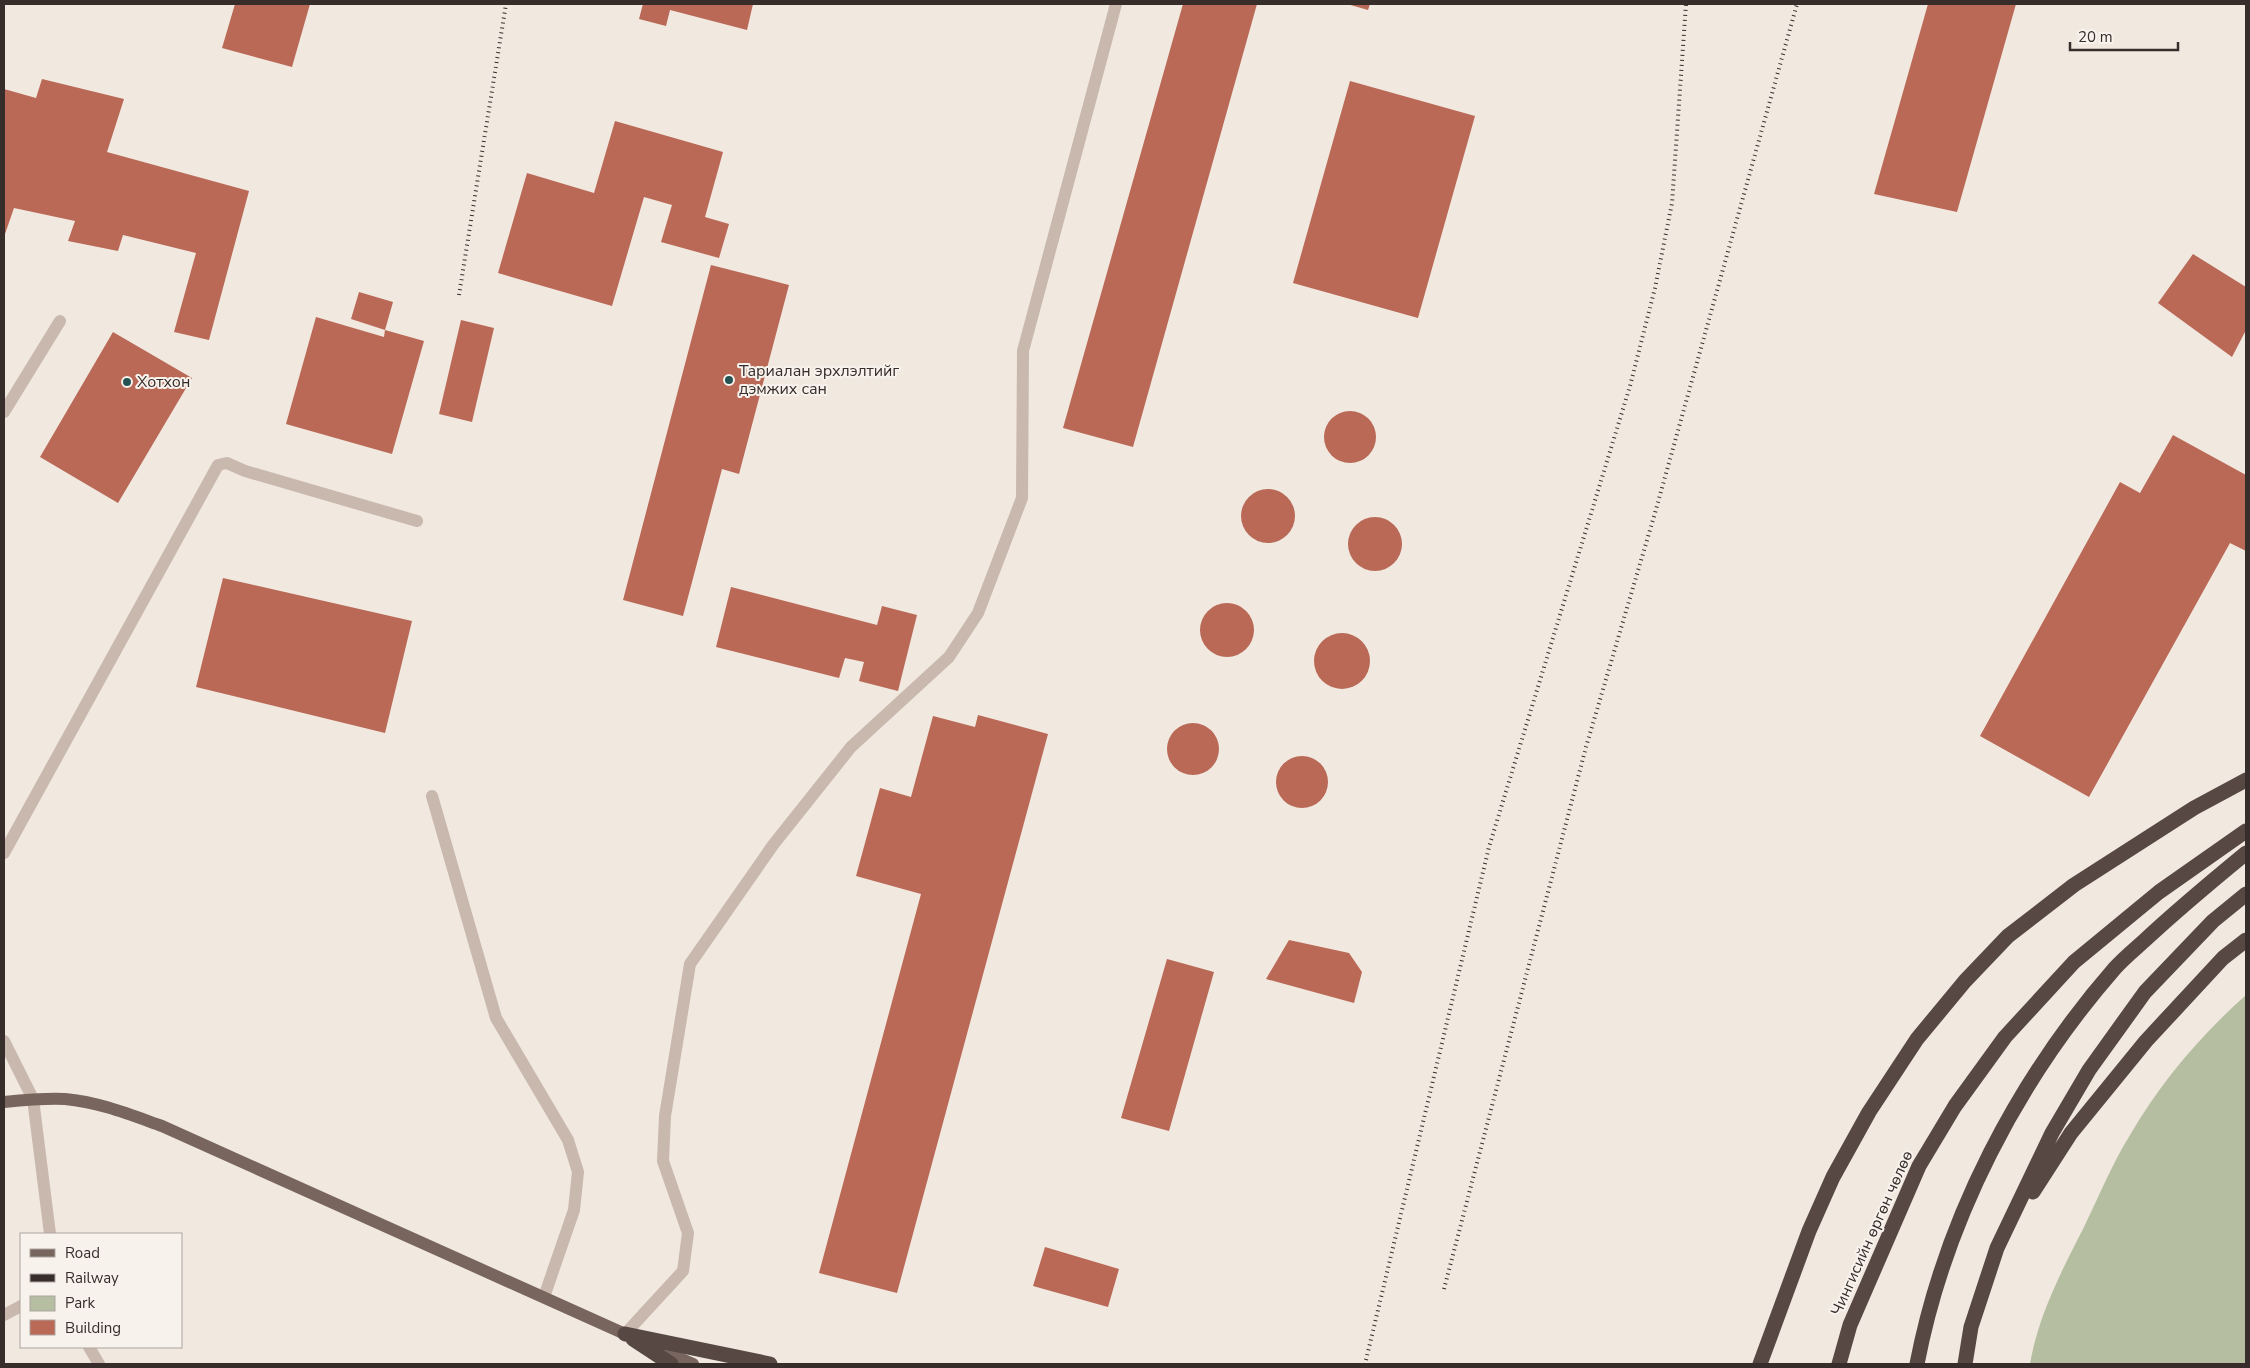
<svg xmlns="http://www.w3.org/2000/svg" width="2250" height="1368" viewBox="0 0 2250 1368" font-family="'Nunito Sans',sans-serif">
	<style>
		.green { fill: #b6bea1 }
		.building { fill: #b96956 }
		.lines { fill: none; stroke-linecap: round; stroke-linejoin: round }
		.minor { stroke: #c8b8ad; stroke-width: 12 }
		.major { stroke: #77655e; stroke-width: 12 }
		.highway { stroke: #574843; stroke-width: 15 }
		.rail { stroke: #372e2b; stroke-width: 4; stroke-dasharray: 1 4; stroke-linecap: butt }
		.poi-dot { fill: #255354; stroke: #f8f2ec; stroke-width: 2 }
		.labels { text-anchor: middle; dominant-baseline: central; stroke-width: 4; stroke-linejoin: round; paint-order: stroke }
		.poi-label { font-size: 16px; fill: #372e2b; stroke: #f8f2ec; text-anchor: start }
		.street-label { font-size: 16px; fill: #372e2b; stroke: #f8f2ec }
	</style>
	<rect width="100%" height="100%" fill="#f1e8e0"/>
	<path class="green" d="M2246 995V1364H2030C2038 1316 2062 1270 2084 1227 2099 1196 2112 1164 2130 1135 2160 1083 2201 1035 2246 995Z"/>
	<path class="building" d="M235 4H310L292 67 222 48Z
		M643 4H753L747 30 670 10 666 26 639 19Z
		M1183 4H1257L1133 447 1063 428Z
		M1347 4H1370L1368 10Z
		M1928 4H2016L1957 212 1874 194Z
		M42 79 124 99 107 152 249 191 209 340 174 332 196 253 123 235 118 251 68 241 75 221 14 208 4 237V89L36 98Z
		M1350 81 1475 116 1418 318 1293 283Z
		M615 121 723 152 705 217 729 224 719 258 661 242 672 205 644 197 612 306 498 273 527 173 594 193Z
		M2193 254 2246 287V330L2232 357 2158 303Z
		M711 265 789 285 739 474 722 469 683 616 623 600Z
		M359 292 393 302 385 330 351 319Z
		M316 317 384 337 385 330 424 341 392 454 286 424Z
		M461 320 494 328 472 422 439 414Z
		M113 332 192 378 118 503 40 457Z
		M1324 437a26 26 0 1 1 52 0a26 26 0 1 1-52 0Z
		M2173 435 2246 475V551L2230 543 2089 797 1980 736 2120 482 2140 493Z
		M1241 516a27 27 0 1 1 54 0a27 27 0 1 1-54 0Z
		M1348 544a27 27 0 1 1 54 0a27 27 0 1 1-54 0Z
		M223 578 412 621 385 733 196 687Z
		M731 587 877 625 882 606 917 615 898 691 859 681 864 662 845 658 839 678 716 647Z
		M1200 630a27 27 0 1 1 54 0a27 27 0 1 1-54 0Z
		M1314 661a28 28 0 1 1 56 0a28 28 0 1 1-56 0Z
		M978 715 1048 734 897 1293 819 1273 921 894 856 876 880 788 911 797 933 716 975 727Z
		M1167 749a26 26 0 1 1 52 0a26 26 0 1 1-52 0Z
		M1276 782a26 26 0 1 1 52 0a26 26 0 1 1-52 0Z
		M1289 940 1349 953 1362 972 1354 1003 1266 979Z
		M1167 959 1214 972 1169 1131 1121 1118Z
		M1045 1247 1119 1269 1108 1307 1033 1286Z"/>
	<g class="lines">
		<path class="minor" d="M4 412 60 321
			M432 796 496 1018 568 1140 578 1172 574 1210 544 1297
			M4 853 218 465 227 463 245 471 417 521
			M4 1041 33 1099 50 1234
			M4 1315 21 1306
			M625 1334 683 1271 688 1233 663 1161 665 1116 690 964 773 845 851 747 949 657 978 613 1022 498 1023 351 1116 4
			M89 1347 99 1364"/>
		<path class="major" d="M4 1102C24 1100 45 1098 65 1099 99 1102 131 1115 162 1126L634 1338
			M652 1346 693 1364"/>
		<path class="highway" d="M2033 1192 2071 1133 2146 1041 2223 958 2246 940
			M625 1334 770 1364
			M633 1339 671 1364
			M1760 1364 1809 1231 1833 1177 1869 1112 1917 1039 1965 981 2008 936 2074 885 2194 808 2246 780
			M1839 1364 1850 1325 1919 1166 1955 1106 2005 1037 2074 962 2159 892 2246 831
			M1917 1364C1945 1219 2018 1079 2115 968 2124 958 2135 949 2145 940 2178 909 2212 881 2246 853
			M1965 1364 1971 1327 1997 1248 2052 1133 2089 1070 2145 992 2213 921 2246 894"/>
		<path class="rail" d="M459 295 506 4
			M1444 1289 1586 747 1655 513 1797 4
			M1366 1360 1489 847 1630 386 1655 288 1672 203 1686 4"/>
	</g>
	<g class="poi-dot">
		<circle cx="729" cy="380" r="5"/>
		<circle cx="127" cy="382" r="5"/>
	</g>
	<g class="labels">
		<g class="poi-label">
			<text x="739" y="371">Тариалан эрхлэлтийг<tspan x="739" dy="18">дэмжих сан</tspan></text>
			<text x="137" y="382">Хотхон</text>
		</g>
		<g class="street-label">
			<text transform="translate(1872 1233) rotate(-66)">Чингисийн өргөн чөлөө</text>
		</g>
	</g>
	<rect width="2250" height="1368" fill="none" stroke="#372e2b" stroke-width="10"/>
	<rect x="20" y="1233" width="162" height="115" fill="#f8f2ec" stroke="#aba49f"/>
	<rect x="30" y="1249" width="25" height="8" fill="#77655e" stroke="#aba49f"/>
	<text x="65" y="1258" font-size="15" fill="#372e2b">Road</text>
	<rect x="30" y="1274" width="25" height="8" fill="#372e2b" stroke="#aba49f"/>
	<text x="65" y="1283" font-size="15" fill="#372e2b">Railway</text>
	<rect x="30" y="1296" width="25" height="15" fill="#b6bea1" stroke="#aba49f"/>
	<text x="65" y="1308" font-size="15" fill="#372e2b">Park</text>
	<rect x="30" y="1320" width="25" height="15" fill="#b96956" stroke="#aba49f"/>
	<text x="65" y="1333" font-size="15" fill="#372e2b">Building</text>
	<path d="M2070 42v8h108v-8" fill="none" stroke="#372e2b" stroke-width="2.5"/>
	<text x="2078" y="42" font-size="15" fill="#372e2b" stroke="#f8f2ec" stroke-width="4" paint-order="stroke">20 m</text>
</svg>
